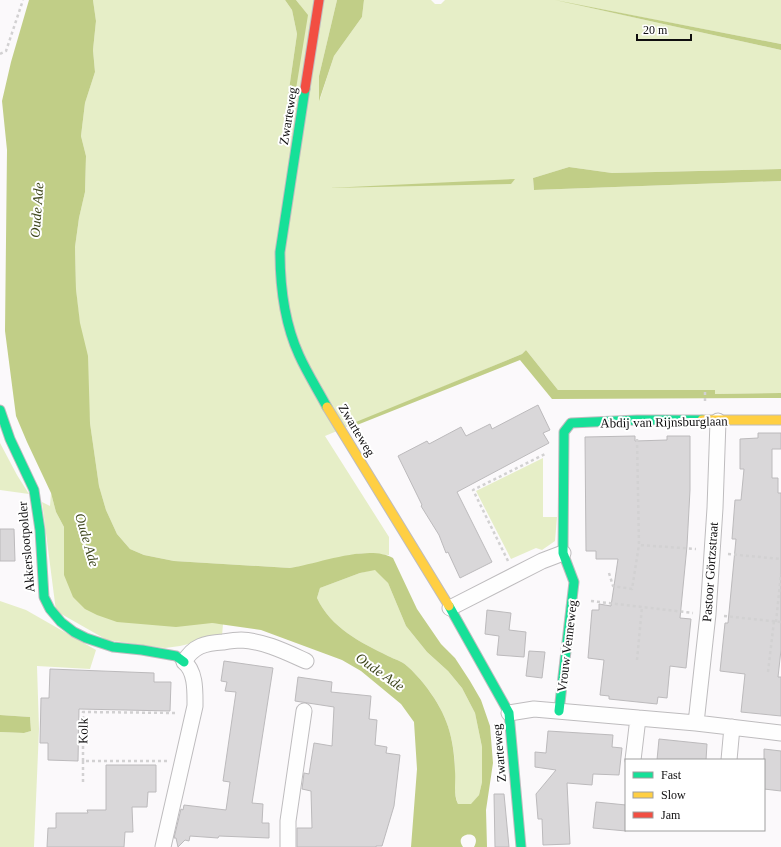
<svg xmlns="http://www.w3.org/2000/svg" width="781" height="847" viewBox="0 0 781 847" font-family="Georgia,serif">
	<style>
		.green { fill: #e6eec7 }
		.water { fill: #c1ce87; fill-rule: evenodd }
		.building { fill: #d9d7d9; stroke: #bcbabc }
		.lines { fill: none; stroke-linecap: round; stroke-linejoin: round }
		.street-casing { stroke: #bebcbe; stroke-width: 17 }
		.fast-casing { stroke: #bebcbe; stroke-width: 11 }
		.slow-casing { stroke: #bebcbe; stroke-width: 11 }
		.jam-casing { stroke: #bebcbe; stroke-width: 11 }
		.path { stroke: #d2d1d2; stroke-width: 2.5; stroke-dasharray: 3 3; stroke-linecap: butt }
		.street { stroke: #fefefe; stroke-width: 15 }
		.fast { stroke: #16e098; stroke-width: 9 }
		.slow { stroke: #ffcf43; stroke-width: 9 }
		.jam { stroke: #f24e42; stroke-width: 9 }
		.labels { text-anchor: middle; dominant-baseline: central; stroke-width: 4; stroke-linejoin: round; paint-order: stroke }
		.street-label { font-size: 13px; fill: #0f0e0f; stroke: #fff }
		.water-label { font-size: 14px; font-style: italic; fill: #3e461c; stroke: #fff }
	</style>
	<rect width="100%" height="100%" fill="#fbf9fb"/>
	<path class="green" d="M93 0H285L292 10 297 34 283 131 289 132 300 5 296 0H337L319 76 320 99 334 56 362 17 364 0H431L435 4H441L445 0H781V44L569 3 781 50V169L612 173 569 167 533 178 534 190 781 181V393L715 394V390H558L526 350 522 354 325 436 389 537V555L361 553 304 566 290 568 174 561 144 555 130 549 117 534 106 510 99 486 90 423 76 289 75 247 79 218 85 192 86 156 81 136 85 103 95 72 93 50 96 21Z
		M0 443 17 475 29 494 0 490Z
		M543 458V517H557L555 541 542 550 536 548 511 559 476 491Z
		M51 493 56 512 64 527V575L212 623 223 624 222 636 180 646 165 648 107 640 56 611 42 502 50 506Z
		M375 569 388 583 406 626 427 652 448 671 462 688 475 713 482 747V782L479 795 471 805 458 804C453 792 455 777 455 765 453 732 444 709 424 684 419 678 413 671 407 666 402 661 394 659 388 656 360 642 331 628 317 598L320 588 360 573Z
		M0 601 26 610 96 650 90 669 37 666 39 729 34 847H0V732L24 733 31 731 30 717 0 715Z"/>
	<path class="water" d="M29 0H93L96 21 93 50 95 72 85 103 81 136 86 156 85 192 79 218 75 247 76 289 80 323 88 356 90 423 99 486 106 510 117 534 130 549 144 555 174 561 290 568C318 564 368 544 393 558L417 609 441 644 455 658 470 681 481 700 490 726 493 763 486 810 487 847H474C484 829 452 832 463 847H411L417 769 414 722 401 704 361 671 342 660 261 630 212 623 176 627 117 622 97 615 85 609 73 597 64 575V527L56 512 51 493 27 442 16 416 5 331 7 150 2 101 11 62ZM375 570 388 583 406 626 427 652 448 671 462 688 475 713 482 747V782L479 795 471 804H458C453 794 456 782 455 771 454 735 446 712 424 684 419 678 413 671 407 666 402 661 394 659 388 656 360 642 331 628 317 598L320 588 360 573Z
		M285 0H296L308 15 289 132 283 131 297 34 292 10Z
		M337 0H364L362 17 334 56 319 101V76Z
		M555 0 781 44V50Z
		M569 167 612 173 781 169V181L534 190 533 178Z
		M515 179 511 184 329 188Z
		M526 350 558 390H715V394L781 393V398L552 399 520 360 352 427 351 424 522 354Z
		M0 715 30 717 31 731 24 733 0 732Z"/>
	<path class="building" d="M538 405 550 430 543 433 549 443 457 492 492 562 460 578 448 552 446 553 439 535 421 506 422 505 398 456 427 441 429 444 461 427 466 436 490 424 492 429Z
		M758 433H781V449H772V478H778V493H781V650L778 677H781V716L741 712 745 674 720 671 725 623H728L736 539H732L735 500H741L744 469H740V439L758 438Z
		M635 436V441L667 440V436H690V490L687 546 680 618 691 619 686 668 670 666 667 698 658 697 657 704 609 699V696L600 695 604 660 588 658 592 610H599V604L611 606 618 559H596V551H586L585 437Z
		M0 529H14L15 561H0Z
		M487 610 511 613 509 630 526 632 524 657 497 655 499 636 485 634Z
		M529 651 545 652 542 678 526 676Z
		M224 661 273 668 252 803 263 804 262 823H269V838L219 836 218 838 190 836 189 841 185 840 178 847 176 838H174L181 809 183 810 184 805 226 810 230 782 223 781 236 692 225 691 227 682 221 681Z
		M50 669 154 673V682H171L170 711 79 709 78 761 48 760V743H40L41 698H49Z
		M298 677 332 682 331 692 371 696 369 719 377 720 375 745 387 747 386 753 400 755 394 806 382 846H376V847H297V828H312L311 791 302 789 304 773 309 774 314 743 332 746 334 707 295 701Z
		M548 731 613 735 612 747 622 748 619 775 593 774 592 785 567 783 570 844 543 845 542 819H538L536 794 556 770 535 767V752L546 753Z
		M659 739 707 744 706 760H657Z
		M764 749 781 751V791L764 789Z
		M106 765H156V792H148L147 807H132L133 832H125L124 847H47L48 828H56V813H88L87 810H106Z
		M494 794H504L509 847H495Z
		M596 802 626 805V831L593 828Z"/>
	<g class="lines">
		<g class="street-casing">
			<path id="street" d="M450 608 542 561 563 553
				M509 713 534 709 696 723 781 733
				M696 723 708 614 715 508 718 421
				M633 760 638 718
				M729 760 732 727
				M163 847 195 706C195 692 196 671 184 662 193 646 205 643 223 642 229 641 235 640 241 640 264 641 286 652 306 661
				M288 847V821L304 711"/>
		</g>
		<g class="fast-casing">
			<path id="fast" d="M305 89 280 252C280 288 284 322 299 355 307 373 318 390 327 407
				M0 410 10 439 34 490 40 530 44 597 50 609 61 622 74 632 86 638 113 647 142 650 176 656 184 662
				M449 606 509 713 521 847
				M559 711 574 582 563 553 564 432 571 423 637 420H702"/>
		</g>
		<g class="slow-casing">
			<path id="slow" d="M327 407 449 606
				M702 420H781"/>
		</g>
		<g class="jam-casing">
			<path id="jam" d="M305 89 319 0"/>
		</g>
		<path class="path" d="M0 54 6 51 23 0
			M705 401V389
			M637 439 639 545 696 549
			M728 554 781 559
			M508 561 473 490 545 454
			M609 573 613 586 632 589 639 545
			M591 601 693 613
			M724 616 781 622
			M776 622 781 574
			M637 660 642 607
			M768 672 774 621
			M83 761V785
			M167 761H83V712L177 713"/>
		<use href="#street" class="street"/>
		<use href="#fast" class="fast"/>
		<use href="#slow" class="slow"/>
		<use href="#jam" class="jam"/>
	</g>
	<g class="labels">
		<g class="street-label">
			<text transform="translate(288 116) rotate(-81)">Zwarteweg</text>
			<text transform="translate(664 422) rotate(-1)">Abdij van Rijnsburglaan</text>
			<text transform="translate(357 430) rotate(59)">Zwarteweg</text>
			<text transform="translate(26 547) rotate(-95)">Akkerslootpolder</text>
			<text transform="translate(710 572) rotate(-86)">Pastoor Görtzstraat</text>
			<text transform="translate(567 646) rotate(-83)">Vrouw Venneweg</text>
			<text transform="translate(83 731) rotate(-89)">Kolk</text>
			<text transform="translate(499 753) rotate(-95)">Zwarteweg</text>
		</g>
		<g class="water-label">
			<text transform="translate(37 210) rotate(-86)">Oude Ade</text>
			<text transform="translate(87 540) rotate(74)">Oude Ade</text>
			<text transform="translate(380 672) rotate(35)">Oude Ade</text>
		</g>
	</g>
	<rect x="625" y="759" width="140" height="72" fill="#ffffff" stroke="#9f9f9f"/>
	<rect x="633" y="772" width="20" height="6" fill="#16e098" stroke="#9f9f9f"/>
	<text x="661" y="779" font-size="12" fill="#0f0e0f">Fast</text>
	<rect x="633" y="792" width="20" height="6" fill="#ffcf43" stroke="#9f9f9f"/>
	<text x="661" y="799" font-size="12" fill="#0f0e0f">Slow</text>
	<rect x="633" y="812" width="20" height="6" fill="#f24e42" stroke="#9f9f9f"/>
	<text x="661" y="819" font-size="12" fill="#0f0e0f">Jam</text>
	<path d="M637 34v6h54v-6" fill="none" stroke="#0f0e0f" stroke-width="2"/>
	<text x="643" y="34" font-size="12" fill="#0f0e0f" stroke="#ffffff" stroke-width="3" paint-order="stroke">20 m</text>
</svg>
